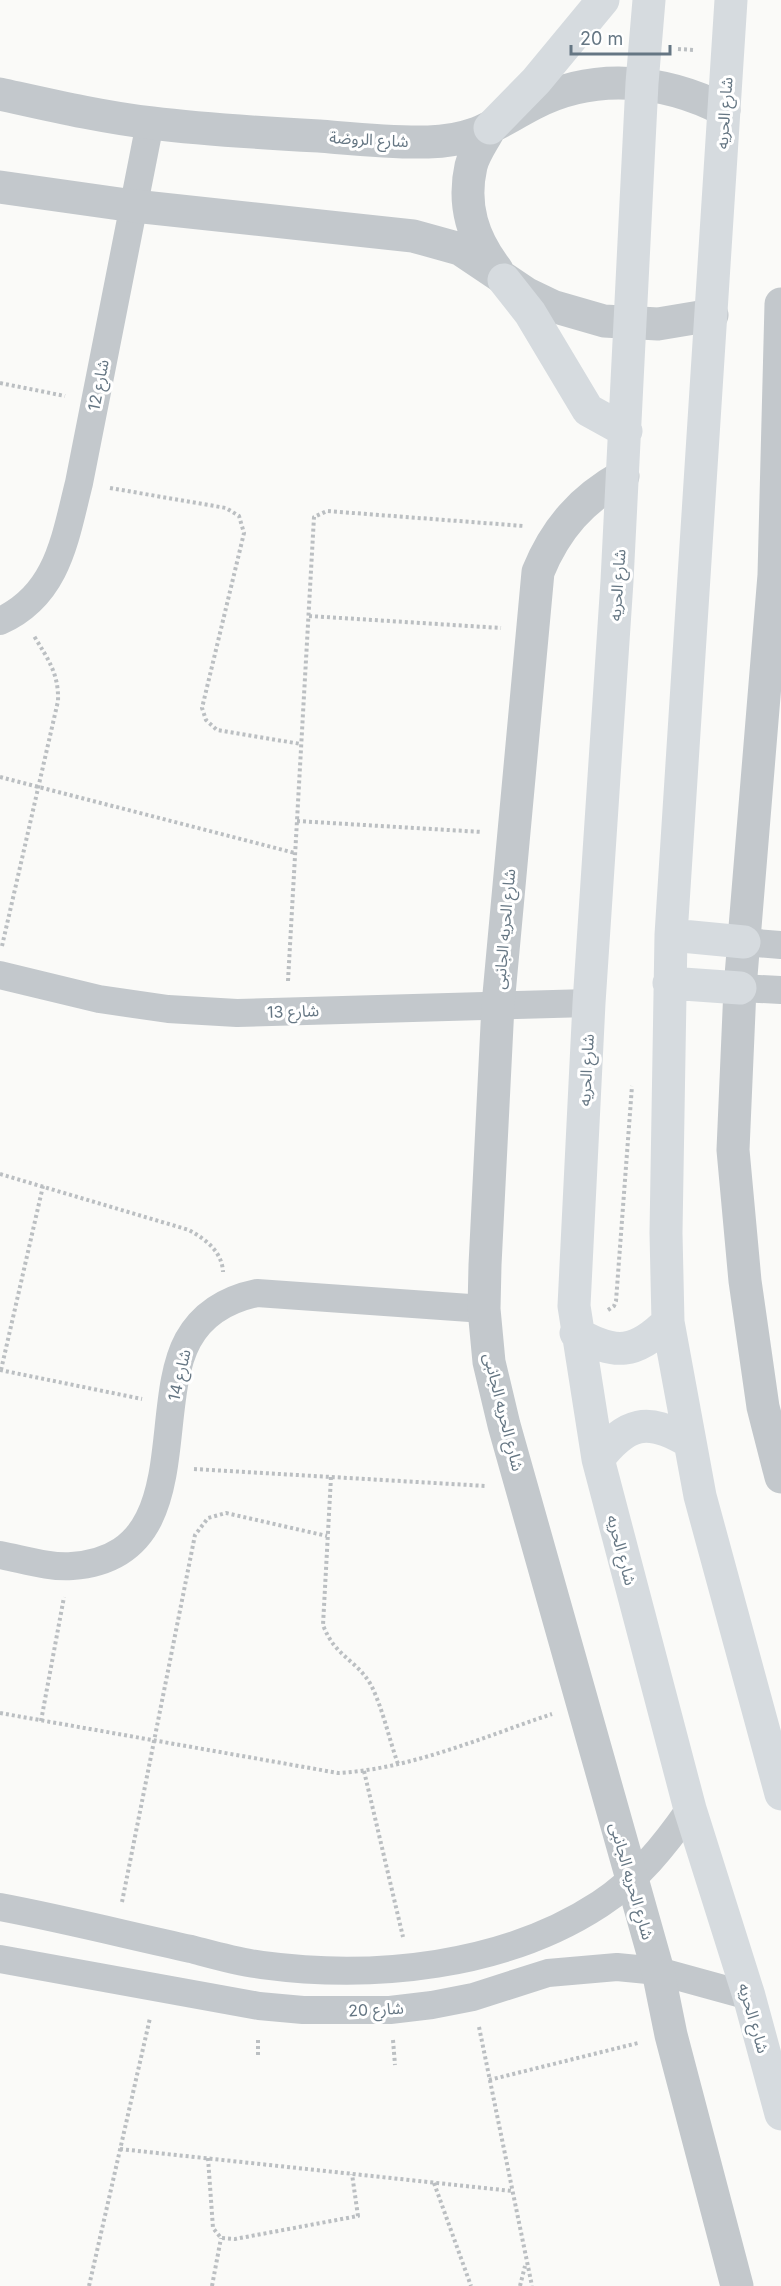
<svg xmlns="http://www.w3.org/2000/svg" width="781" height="2286" viewBox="0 0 781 2286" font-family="Inter,'Noto Sans Arabic',sans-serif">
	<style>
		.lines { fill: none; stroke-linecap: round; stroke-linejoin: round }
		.path { stroke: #bbbfc2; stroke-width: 4; stroke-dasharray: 3 3; stroke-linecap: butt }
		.minor { stroke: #c3c8cc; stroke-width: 28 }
		.tertiary { stroke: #c3c8cc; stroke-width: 33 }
		.secondary { stroke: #d6dbdf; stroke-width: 33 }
		.labels { text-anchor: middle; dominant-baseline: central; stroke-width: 6; stroke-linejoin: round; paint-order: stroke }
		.street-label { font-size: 16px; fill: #657683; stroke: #fff }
	</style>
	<rect width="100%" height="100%" fill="#fafaf8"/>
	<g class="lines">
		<path class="path" d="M678 49 695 50
			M0 383 65 396
			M110 488 226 508 239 516 244 533 202 708 206 720 217 730 301 744
			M309 616 501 628
			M0 777 295 853
			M297 821 482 832
			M2 946 58 701C59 674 48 659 34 636
			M288 981 314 517 327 511 524 526
			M0 1174 189 1230C205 1239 222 1251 223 1272
			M608 1310 614 1306 616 1301 632 1086
			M0 1370 142 1399
			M1 1370 43 1186
			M194 1469 486 1486
			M331 1477 323 1625C335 1657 356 1659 371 1685 383 1709 389 1739 398 1764
			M0 1713 338 1773C411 1769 483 1737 552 1714
			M41 1721 64 1597
			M364 1771 403 1937
			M122 1902 195 1535 208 1518 226 1513 327 1536
			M479 2027 532 2286
			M393 2040 395 2065
			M258 2055V2037
			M489 2080 638 2043
			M120 2149 512 2191
			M208 2158 213 2228 221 2238 235 2239 358 2216 352 2174
			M434 2183 471 2286
			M89 2286 150 2018
			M212 2286 221 2238
			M520 2286 525 2266"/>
		<path class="minor" d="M0 621C58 595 65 538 79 483L150 123
			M744 942 781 945
			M0 975 99 999 168 1009 237 1013 589 1003
			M740 988 781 990
			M0 1555C22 1559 50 1568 72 1566 196 1557 150 1410 188 1340 203 1313 228 1299 257 1293L484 1309
			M0 1907C64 1919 127 1935 191 1949 214 1955 238 1962 262 1965 374 1980 504 1967 600 1904 637 1880 665 1845 690 1809
			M0 1959 259 2006 303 2010H390L432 2005 473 1997 548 1973 617 1967 658 1971 749 1996"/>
		<path class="tertiary" d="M0 94C50 105 101 117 152 123 207 130 263 133 319 136 355 139 392 143 428 142 475 141 493 125 533 104 594 72 664 79 724 110
			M490 128C484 140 474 153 471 166 462 206 473 239 497 270
			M0 187 134 206 413 236 460 249 527 294 552 306 604 321 658 324 712 315
			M781 304 774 575 740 988 733 1150 745 1281 763 1407 781 1477
			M623 476C582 499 556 528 538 572L498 1005 485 1265 484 1309 489 1362 504 1425 658 1971 671 2035 737 2286"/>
		<path class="secondary" d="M649 0 642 83 617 581 589 1003 574 1306 598 1459 690 1809 749 1996 781 2114
			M731 0 671 935 666 1233 668 1322 700 1496 781 1794
			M490 128 536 81 603 0
			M504 280 530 313 588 410 626 431
			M671 935 744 942
			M669 983 740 988
			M576 1333C615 1356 636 1354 668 1322
			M598 1459C627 1422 647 1417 688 1441"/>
	</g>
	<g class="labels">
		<g class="street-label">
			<text transform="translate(724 113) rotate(-86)">شارع الحريه</text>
			<text transform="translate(369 139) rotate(3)">شارع الروضة</text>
			<text transform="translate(98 385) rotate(-79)">شارع 12</text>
			<text transform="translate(617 585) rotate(-86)">شارع الحريه</text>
			<text transform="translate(504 929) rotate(-85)">شارع الحريه الجانبى</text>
			<text transform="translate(293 1011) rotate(-2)">شارع 13</text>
			<text transform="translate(586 1070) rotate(-87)">شارع الحريه</text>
			<text transform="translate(179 1375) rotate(-77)">شارع 14</text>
			<text transform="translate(504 1412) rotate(76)">شارع الحريه الجانبى</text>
			<text transform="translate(622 1550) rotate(75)">شارع الحريه</text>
			<text transform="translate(632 1881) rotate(74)">شارع الحريه الجانبى</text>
			<text transform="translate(376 2009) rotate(-3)">شارع 20</text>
			<text transform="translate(754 2018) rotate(74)">شارع الحريه</text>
		</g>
	</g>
	<path d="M571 45v9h99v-9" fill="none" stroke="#657683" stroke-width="3"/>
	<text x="580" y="45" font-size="18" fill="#657683" stroke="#ffffff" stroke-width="4.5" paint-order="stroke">20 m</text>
</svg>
